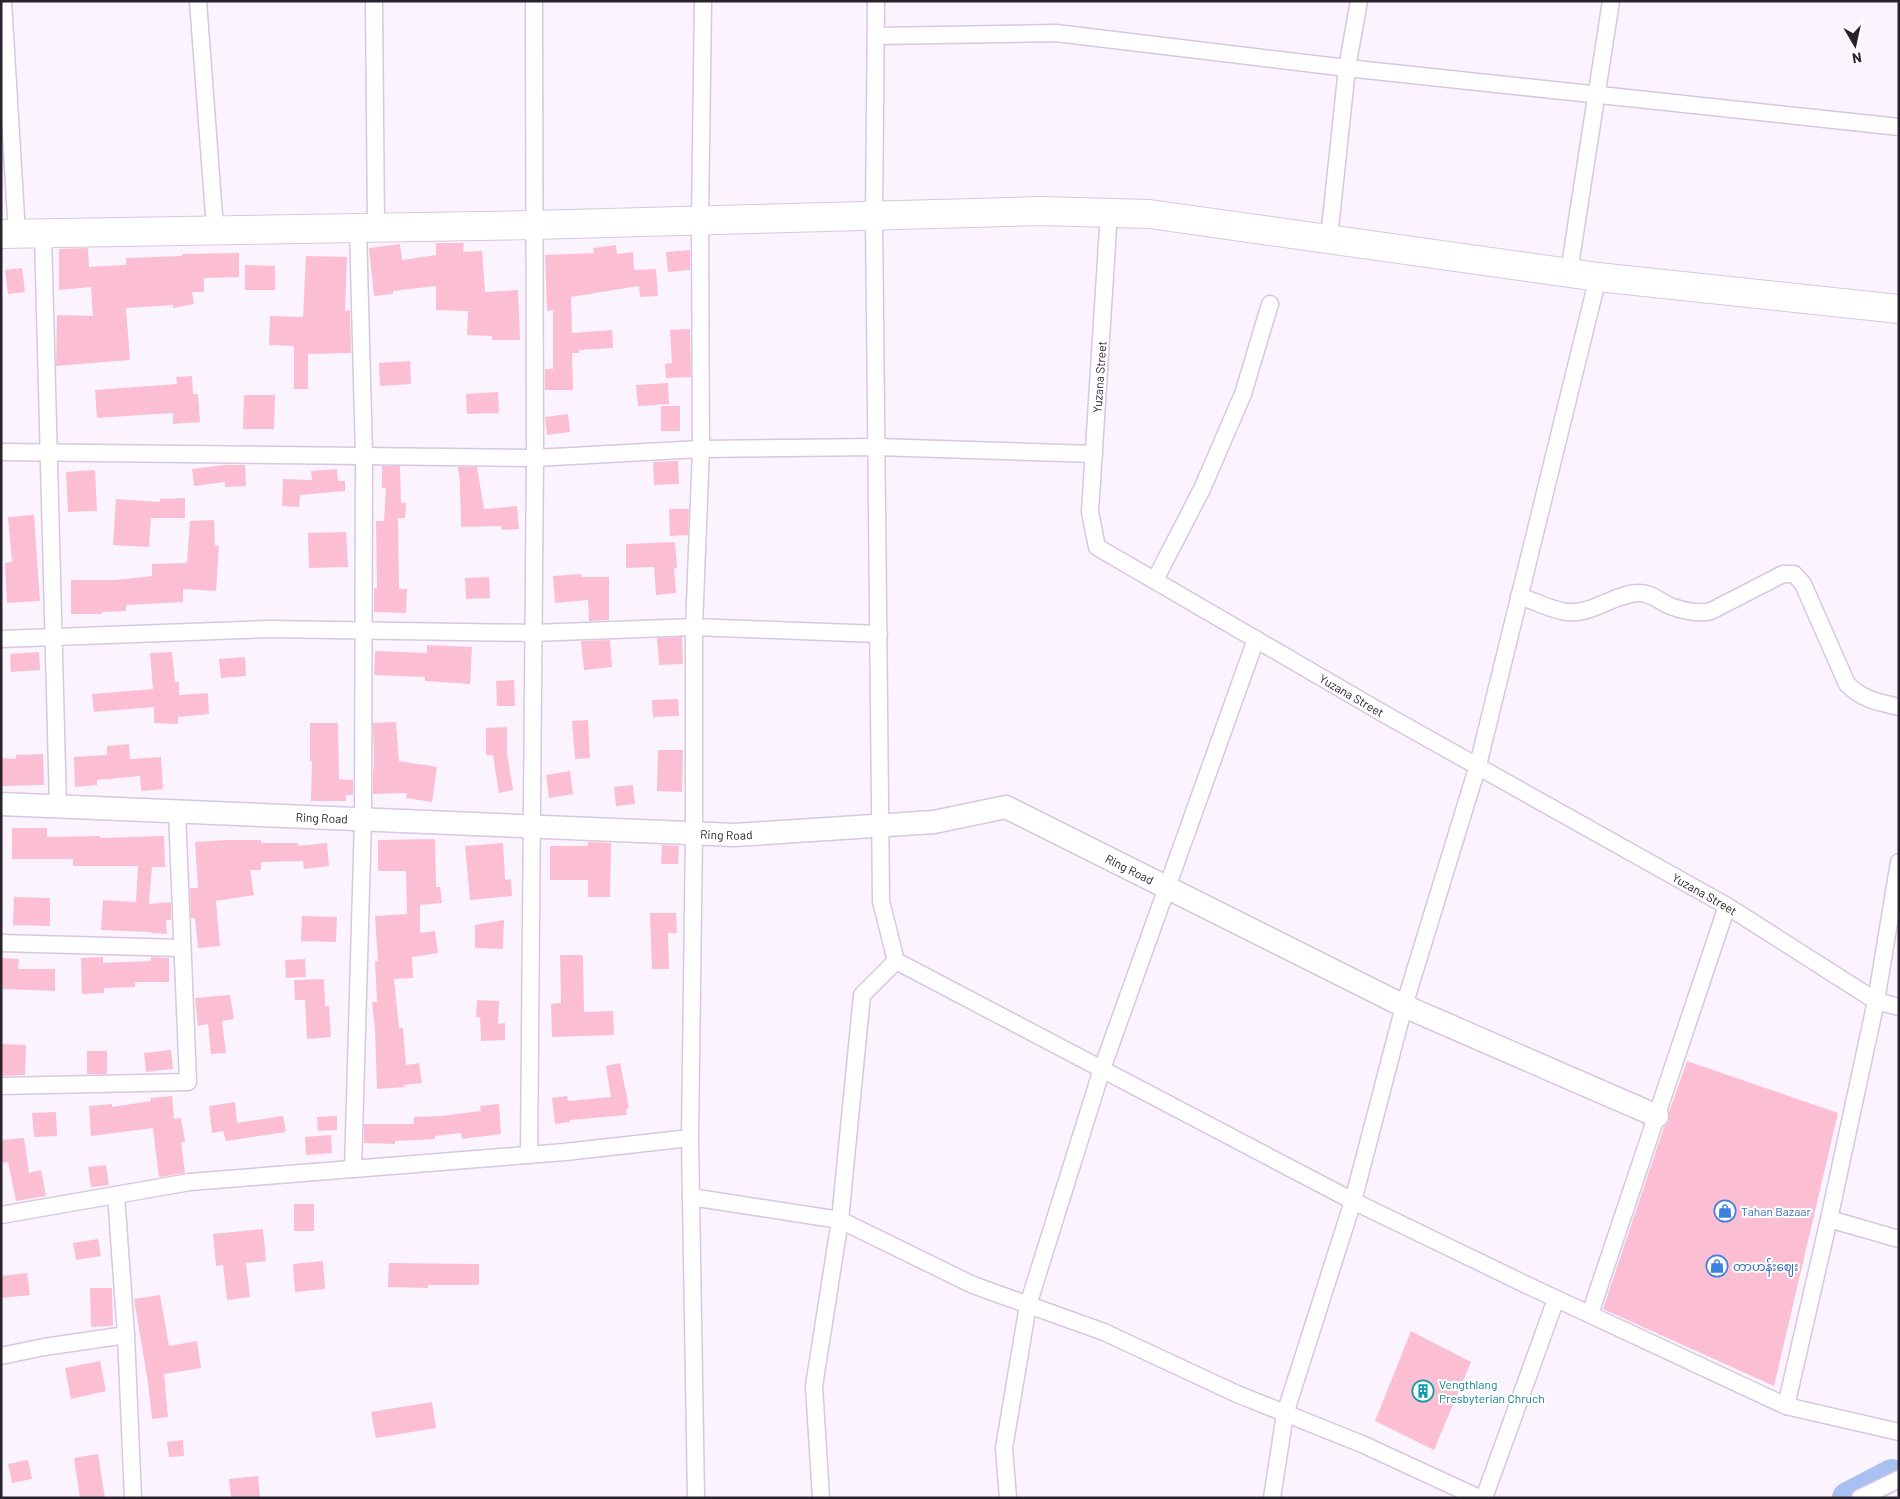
<svg xmlns="http://www.w3.org/2000/svg" width="1900" height="1499" viewBox="0 0 1900 1499" font-family="Barlow,'Noto Sans Myanmar',sans-serif">
	<style>
		.lines { fill: none; stroke-linecap: round; stroke-linejoin: round }
		.river { stroke: #a9c1f2; stroke-width: 32 }
		.building { fill: #fcbed2 }
		.street-casing { stroke: #d7c7e0; stroke-width: 19 }
		.secondary-casing { stroke: #d7c7e0; stroke-width: 25 }
		.highway-casing { stroke: #d7c7e0; stroke-width: 30 }
		.street { stroke: #fff; stroke-width: 16 }
		.secondary { stroke: #fff; stroke-width: 22 }
		.highway { stroke: #fff; stroke-width: 28 }
		.labels { text-anchor: middle; dominant-baseline: central; stroke-width: 4; stroke-linejoin: round; paint-order: stroke }
		.street-label { font-size: 12px; fill: #28222c; stroke: #fff }
		.shop-label { font-size: 12px; fill: #366cbe; stroke: #fff; text-anchor: start }
		.culture-label { font-size: 12px; fill: #0d838f; stroke: #fff; text-anchor: start }
	</style>
	<rect width="100%" height="100%" fill="#fbf4fe"/>
	<g class="lines">
		<path class="river" d="M1848 1498 1892 1475"/>
	</g>
	<path class="building" d="M436 243H464L463 252 482 251 485 292 518 290 520 340H492V336L467 335 468 311 436 310V286L393 291V294L374 296 369 248 400 244 402 260 436 255Z
		M616 245 617 254 633 252 634 270 656 269 658 296 640 297 639 286 571 297 572 333 612 330 613 348 579 350V353H572L573 390H545V369H553V310L547 311 545 255 594 253 593 248Z
		M88 248 89 267 126 265V258L182 256V254L239 253V277L204 278V292H192L194 304 173 308V305L126 308 130 360 56 366 57 315 93 316 91 287 59 290V249Z
		M690 250V270L668 272 666 252Z
		M306 256 347 257 345 311 350 310 351 353 308 354V389H294V346L269 345 270 316 303 317Z
		M245 265 275 266V290H245Z
		M22 268 25 292 8 294 5 270Z
		M690 329 691 377 666 378 665 364 672 363 670 330Z
		M410 361 411 384 380 386 379 363Z
		M192 376 193 394H198L200 422 173 424V413L97 418 95 390 177 384 176 377Z
		M668 383 669 404 638 406 636 385Z
		M498 392 499 413 467 414 466 394Z
		M244 395H275L274 429H243Z
		M661 406H680V431H661Z
		M568 414 570 432 547 435 545 417Z
		M678 461 679 484 654 485 653 462Z
		M224 465H245L246 486 225 487V482L194 486 192 469Z
		M382 466H400L401 503H406L405 518H398L399 589H407L406 613 374 612V588L377 589 376 521H384L386 488H382Z
		M458 467H477L484 509 517 506 519 529 502 530 501 526 461 527 460 483Z
		M337 469 338 481H345V491L300 495 299 507 282 506 283 479 312 480 311 471Z
		M95 470 97 511 68 512 66 472Z
		M185 498V518H151L149 547 113 545 116 499 160 502V499Z
		M669 509H689L688 535 670 536Z
		M34 515 40 601 7 603 5 563 12 562 8 517Z
		M214 520 215 545 219 546 216 591 183 589V602L126 605V611L102 612V614H71V580H116L152 576V564L187 563 190 521Z
		M346 532 348 567 309 568 308 533Z
		M675 542 677 568H674L676 593 656 595 654 567 626 568V544Z
		M581 574 582 577H609V620L589 621 588 600 555 603 553 576Z
		M489 577 490 598 466 599 465 578Z
		M682 637 683 664 659 665 657 638Z
		M610 640 612 667 584 670 581 641Z
		M427 645 472 647 470 684 425 681V677L374 675 375 651 427 653Z
		M39 652 40 670 11 672 10 654Z
		M172 652 175 682H179V695L208 693 209 714 178 717V724L154 723V707L94 712 92 694 153 689 150 653Z
		M245 657 246 676 221 678 219 659Z
		M514 680 515 706H497L496 681Z
		M678 699 679 716 653 717 652 700Z
		M588 720 590 758 575 759 572 721Z
		M396 722 399 761 437 767 432 802 406 798 407 793 373 794V769H374L373 723Z
		M310 723H338L339 779 353 780V795H346V801H311L312 761H310Z
		M507 727V753L513 790 499 793 493 755H486V728Z
		M129 744 130 759 161 757 163 789 141 791 140 776 97 780V785L75 787 74 757 107 755V746Z
		M658 750H683L682 792 657 791Z
		M43 754 44 785 1 786V758L16 759V755Z
		M570 771 573 794 549 798 546 775Z
		M633 785 635 804 616 806 614 787Z
		M12 828H47V837L100 836V838L164 836 165 867H152L149 904 171 902V920H166L167 934 151 933V932L101 930 103 900 136 902 138 866H73V859H12Z
		M435 839 436 887H440L442 903 420 905V933L435 931 438 953 412 957 413 978 394 979 399 1028H403L406 1065 419 1063 422 1083 404 1085 405 1087 377 1089 375 1030 372 1002H377L375 961H378L375 916 407 914 406 871H378V840Z
		M227 840H261V843H298V846L327 843 329 866 304 869 303 861 261 862V870H250L254 895 216 901 220 946 198 948 195 918H191L190 888H198L195 842Z
		M588 842 611 843 610 897H588V880H550V846H588Z
		M503 843 505 880 511 879 512 896 470 900 465 846Z
		M662 845 679 846 678 864H661Z
		M14 897 50 898V926L13 925Z
		M650 913H676L677 933H668L669 969H652Z
		M302 916 337 917 336 942 301 941Z
		M504 920 503 949 475 948V925Z
		M560 955H583L584 1012 613 1011 614 1035 552 1037 551 1004 561 1003Z
		M103 957V963L151 961V957L169 958V982H135V987L104 988V993L82 994 81 958Z
		M1 958 19 959 18 969H55V991L1 989Z
		M305 959 306 977 286 978 285 960Z
		M324 979 325 1006H329L331 1037 307 1039 305 1000H295L294 980Z
		M230 995 234 1019 222 1021 226 1053 211 1054 208 1024 198 1026 195 998Z
		M477 1000 499 1001 498 1024 505 1023V1040L481 1041 480 1017H476Z
		M1 1044 26 1045 25 1075 1 1076Z
		M171 1050 173 1069 146 1072 144 1053Z
		M87 1051H107V1074H87Z
		M1687 1061 1838 1113 1774 1386 1603 1309 1664 1127 1669 1121V1112Z
		M620 1063 629 1108 626 1109 627 1115 570 1120V1122L555 1124 552 1098 567 1096 568 1101 611 1097 606 1066Z
		M172 1096 174 1119 181 1118 185 1142H181L185 1173 159 1177 153 1128 91 1136 89 1106 112 1104V1107L151 1101V1098Z
		M235 1102 237 1123 283 1116 286 1132 226 1141 223 1131 212 1133 209 1106Z
		M499 1104 501 1134 462 1139 461 1133 435 1136V1139L395 1141V1144L364 1143V1124H414V1117L441 1116 481 1111 480 1106Z
		M56 1112 57 1136 34 1137 32 1113Z
		M337 1116V1130L318 1131 317 1117Z
		M331 1135 332 1153 306 1155 305 1137Z
		M24 1138 29 1173 41 1170 46 1196 16 1201 8 1162 1 1163V1140Z
		M106 1165 109 1185 91 1187 88 1167Z
		M294 1204H314V1231H294Z
		M263 1229 266 1261 246 1263 250 1297 227 1300 223 1265 216 1266 213 1234Z
		M98 1239 101 1256 76 1260 73 1243Z
		M323 1261 325 1289 295 1292 293 1264Z
		M389 1263 479 1264V1285H428V1288L388 1287Z
		M27 1273 30 1295 1 1298V1276Z
		M90 1288H112L113 1326 91 1327Z
		M160 1295 169 1346 197 1341 201 1368 164 1374 168 1417 152 1419 148 1382 134 1299Z
		M1411 1331 1471 1362 1434 1450 1375 1421Z
		M100 1361 106 1391 71 1399 65 1368Z
		M432 1402 436 1428 376 1438 371 1412Z
		M183 1440 184 1456 169 1457 167 1442Z
		M98 1454 105 1498H80L74 1458Z
		M28 1460 32 1479 12 1483 8 1464Z
		M258 1476 260 1498H231L229 1479Z"/>
	<g class="lines">
		<g class="street-casing">
			<g id="street">
				<path d="M3 1 17 234"/>
				<path d="M198 1 215 229"/>
				<path d="M374 1 376 228"/>
				<path d="M876 1 874 217 881 901 896 961 1353 1201 1531 1287 1786 1406 1899 1432"/>
				<path d="M876 36 1056 33 1347 68 1899 127"/>
				<path id="s1" d="M1109 212 1090 512 1097 547 1386 715 1727 906 1876 1001 1899 1007"/>
				<path d="M43 234 58 807"/>
				<path d="M1329 238 1347 68 1359 1"/>
				<path d="M1569 272 1611 1"/>
				<path d="M1 452 535 458 701 449 877 447 1094 454"/>
				<path d="M1155 580 1202 489 1243 394 1270 304"/>
				<path d="M1519 596C1532 600 1554 611 1567 612 1591 615 1614 594 1638 593 1651 592 1661 603 1673 607 1685 611 1700 614 1711 611L1783 574H1794L1803 584 1847 684C1863 700 1878 702 1899 707"/>
				<path d="M1 639 269 629 533 633 694 627 879 634"/>
				<path d="M1 943 182 948"/>
				<path d="M1 1086 188 1082 177 812"/>
				<path d="M529 1155 535 458 534 1"/>
				<path d="M353 1169 363 820 364 456 358 228"/>
				<path d="M116 1195 126 1335 133 1498"/>
				<path d="M691 1197 840 1220 973 1285 1104 1332 1237 1394 1362 1444 1479 1498"/>
				<path d="M1 1215 190 1182 565 1152 690 1138"/>
				<path d="M1829 1219 1899 1239"/>
				<path d="M1590 1314 1727 906"/>
				<path d="M1 1356 44 1347 126 1335"/>
				<path d="M1786 1406 1829 1219 1876 1001 1899 862"/>
				<path d="M696 1498 690 1138 694 833V627L701 449 700 219 703 1"/>
				<path d="M821 1498 814 1386 840 1220 862 995 896 961"/>
				<path d="M1008 1498 1004 1448 1028 1305 1102 1069 1256 639"/>
				<path d="M1272 1498 1285 1414 1353 1201 1404 1006 1478 765 1598 277"/>
				<path d="M1484 1498 1556 1299"/>
				<path d="M1860 1498 1899 1479"/>
			</g>
		</g>
		<g class="secondary-casing">
			<g id="secondary">
				<path id="s2" d="M1 804 735 835 934 822 1006 807 1404 1006 1657 1116"/>
			</g>
		</g>
		<g class="highway-casing">
			<path id="highway" d="M1 234 533 225 1042 211 1149 214 1598 277 1899 309"/>
		</g>
		<use href="#street" class="street"/>
		<use href="#secondary" class="secondary"/>
		<use href="#highway" class="highway"/>
	</g>
	<defs>
		<g id="shop-ring" transform="scale(1.125)"><circle r="9.5" fill="#fff" stroke="#3f7fe0" stroke-width="1.5"/><path d="M-5-2.5h2.3a2.7 3.5 0 0 1 5.4 0H5L5.5 6h-11ZM-1.5-2.5h3a1.5 2.3 0 0 0-3 0Z" fill="#3f7fe0"/></g>
		<g id="building-ring" transform="scale(1.125)"><circle r="9.5" fill="#fff" stroke="#0f9aa8" stroke-width="1.5"/><path d="M-4-6H4V6H1V3H-1V6H-4ZM-2.5-4.3h1.7v1.8h-1.7ZM.8-4.3h1.7v1.8H.8ZM-2.5-1h1.7V.8h-1.7ZM.8-1h1.7V.8H.8Z" fill="#0f9aa8"/></g>
	</defs>
	<g fill-rule="evenodd">
		<use href="#shop-ring" x="1725" y="1211"/>
		<use href="#shop-ring" x="1717" y="1266"/>
		<use href="#building-ring" x="1423" y="1391"/>
	</g>
	<g class="labels">
		<g class="street-label">
			<text transform="translate(1099 377) rotate(-86)">Yuzana Street</text>
			<text stroke="none"><textPath href="#s1" startOffset="631">Yuzana Street</textPath></text>
			<text stroke="none"><textPath href="#s2" startOffset="321">Ring Road</textPath></text>
			<text stroke="none"><textPath href="#s2" startOffset="726">Ring Road</textPath></text>
			<text stroke="none"><textPath href="#s2" startOffset="1146">Ring Road</textPath></text>
			<text stroke="none"><textPath href="#s1" startOffset="1036">Yuzana Street</textPath></text>
		</g>
		<g class="shop-label">
			<text x="1741" y="1211">Tahan Bazaar</text>
			<text x="1733" y="1266">တာဟန်းဈေး</text>
		</g>
		<g class="culture-label">
			<text x="1439" y="1384">Vengthlang<tspan x="1439" dy="14">Presbyterian Chruch</tspan></text>
		</g>
	</g>
	<rect width="1900" height="1499" fill="none" stroke="#28222c" stroke-width="5"/>
	<g transform="translate(1855 45) rotate(171)" stroke="#ffffff" stroke-width="4" paint-order="stroke">
	<path d="M0-4L9 19L0 12L-9 19Z" fill="#28222c"/>
	<text y="-8" font-size="14" font-weight="bold" text-anchor="middle" fill="#28222c">N</text>
	</g>
</svg>
